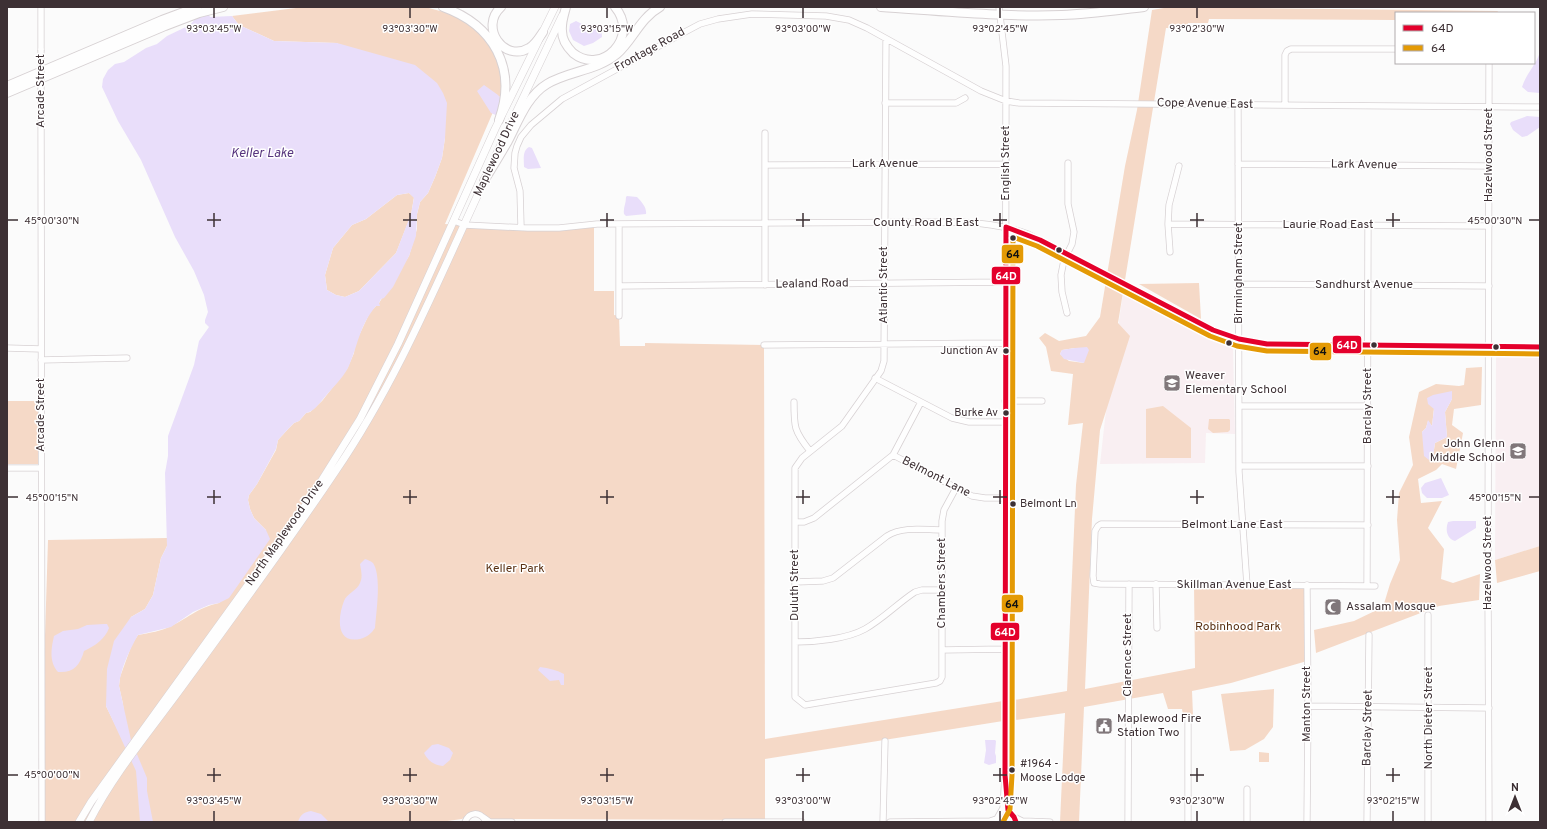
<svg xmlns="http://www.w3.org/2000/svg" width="1547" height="829" viewBox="0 0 1547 829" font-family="Overpass,sans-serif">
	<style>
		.built { fill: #f9eff2 }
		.green { fill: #f5d9c7; fill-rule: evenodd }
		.water { fill: #e9defa; fill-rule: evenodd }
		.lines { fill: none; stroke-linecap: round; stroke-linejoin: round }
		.minor-casing { stroke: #d7d1d3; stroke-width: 7 }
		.major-casing { stroke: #d7d1d3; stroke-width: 8 }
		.highway-casing { stroke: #d7d1d3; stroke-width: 10 }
		.minor { stroke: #fefefe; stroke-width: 5.5 }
		.major { stroke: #fefefe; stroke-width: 7 }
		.highway { stroke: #fefefe; stroke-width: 8 }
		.minor-bridge-casing { stroke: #d7d1d3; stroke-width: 7; stroke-linecap: butt }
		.minor-bridge { stroke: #fefefe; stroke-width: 5.5 }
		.bus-1-casing { stroke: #fff; stroke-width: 8 }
		.bus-2-casing { stroke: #fff; stroke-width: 8 }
		.bus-1 { stroke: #e4002b; stroke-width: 5 }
		.bus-2 { stroke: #e49a05; stroke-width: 5 }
		.ticks { fill: none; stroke: #3d3034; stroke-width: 1.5 }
		.bus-dot { fill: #3d3034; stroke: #fff; stroke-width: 1.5 }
		.labels { text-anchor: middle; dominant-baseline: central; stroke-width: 3; stroke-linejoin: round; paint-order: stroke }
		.bus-label { font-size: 11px; fill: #3d3034; stroke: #fff; text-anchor: end }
		.street-label { font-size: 12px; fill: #3d3034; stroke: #fff }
		.poi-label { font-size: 12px; fill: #3d3034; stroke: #fff; text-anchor: start }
		.park-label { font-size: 12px; fill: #593113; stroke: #fff }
		.water-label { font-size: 13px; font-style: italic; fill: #57357e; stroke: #fff }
		.ticks-label { font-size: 10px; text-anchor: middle; fill: #3d3034; stroke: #fff; stroke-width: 3; stroke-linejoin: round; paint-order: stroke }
		.line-badge { stroke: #fff; stroke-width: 1.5 }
		.badge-label { font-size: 11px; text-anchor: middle; font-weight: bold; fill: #fff }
		.pale-badge-label { font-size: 11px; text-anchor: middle; font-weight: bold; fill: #111 }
	</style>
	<rect width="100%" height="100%" fill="#fbfbfb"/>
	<path class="built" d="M1123 293 1200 335 1233 347 1235 434 1206 433 1205 463 1100 464 1105 419Z
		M1496 356H1540V546L1495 560Z"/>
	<path class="green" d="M304 7H425L470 19 500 55 505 84 445 224 483 228 594 227V291H614V315L619 316 620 346H645V343L764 345 765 739 1003 701V721L765 759V820L492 819H488L476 812H471L462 819 440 822H44V668L48 540 167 538V546L161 558 153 595 145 609 131 617 106 706 126 747 123 704 119 686 120 677 132 644 138 635C149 633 162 631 171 626 190 617 197 608 219 603L266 530 254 518 250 509 248 500 249 495 257 484 276 450 278 440 289 428 294 423 299 421 306 413 310 412 322 401 347 369 354 353 355 344 370 312 379 303 409 256 417 229V214L420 202 428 193 435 177 442 158 445 138 337 43 274 41 239 25 232 16Z
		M1170 7 1498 11 1497 13H1396V20L1209 19 1208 23H1188V29L1166 28 1118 323 1130 336 1100 430 1092 519 1085 689 1195 668 1194 585H1307V661L1231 683 1192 691 1193 715H1183L1182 709H1168L1163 693 1084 707 1079 822H1060L1065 713 1008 721V701L1067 691 1076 485 1083 423 1068 425 1073 374 1051 371 1046 347 1039 338 1045 333 1059 341 1086 336 1100 317 1125 166 1137 110 1152 10ZM1075 348 1084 363 1069 361 1060 354 1062 350Z
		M409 193 414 197 411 215 396 253 359 291 345 297 336 295 327 290 325 275 333 248 352 225 366 219 397 195Z
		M1199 283 1201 319 1139 284Z
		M1482 367 1481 405 1454 409 1452 425 1463 433 1456 469 1442 464 1436 470 1418 479 1421 503 1442 501 1428 528 1444 549 1441 579 1453 583 1480 574 1479 600 1439 606 1316 653 1314 630 1354 621 1383 607 1390 584 1400 560 1397 520 1399 493 1413 465 1409 437 1419 392 1436 384 1459 386 1464 385 1466 368ZM1452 399 1445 412 1447 437 1435 443 1433 456 1422 432 1426 428 1428 421 1432 426 1434 408Z
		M7 401H38L39 464H7Z
		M1163 406 1191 428V458H1146V409Z
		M1209 419H1229L1230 420V430L1228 432 1213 433 1208 429Z
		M1540 546V571L1497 583 1495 560Z
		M1274 689 1273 727 1264 739 1245 750 1230 751 1221 694Z
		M1259 752 1269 753V762H1259Z"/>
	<path class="water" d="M192 7H205L210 17 232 16 239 25 274 41 337 43 415 65 437 83 443 93 447 103 445 138 442 158 435 177 428 193 420 202 417 214 416 236 409 256 393 287 384 298 381 299 379 303 380 306H376C359 326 358 346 348 368 342 379 332 388 324 398 319 404 313 412 306 413L299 421 294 423 289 428 278 440 276 449 257 484 249 495 248 500 250 509 254 518 266 530 270 539 229 598 219 603 209 605 193 612 171 627 138 635C130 649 120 670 119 686L131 740 147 778V791L153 822H140L136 771 106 706 107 669 114 641 131 617 145 609 153 595 161 558 167 546 165 473 168 456V436L194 365 199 341 209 327 205 323V320L208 312 204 295 194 271 175 237 141 160 118 121 102 87 103 79 108 70 115 64 124 62 146 48 157 44 167 36 190 25 196 18ZM409 193 414 198 411 214 396 253 359 291 345 297 336 295 327 290 325 275 333 248 352 225 366 219 397 195Z
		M576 21 582 24 601 25 602 37 593 43 584 46 573 40 569 31 570 24Z
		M1540 52V93L1528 92 1522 87C1526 74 1536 65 1540 52Z
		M484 85 498 95 504 103 498 116 491 113 477 91Z
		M1527 116 1540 117V127L1527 136 1522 137 1513 130 1510 124 1511 122Z
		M529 147 532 148 541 168 528 169 524 167C524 160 522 151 529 147Z
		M627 196 637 197C642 202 647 208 646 214L626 216 624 214C623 208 626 204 626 197Z
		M1087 347 1089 350 1084 363 1064 359 1060 354 1062 350 1075 348Z
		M1452 391V399L1445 412 1447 437 1435 443 1433 456 1429 460 1424 456 1422 432 1426 428 1428 420 1432 426 1434 409 1428 404 1427 398 1433 395Z
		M1441 478 1449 495 1442 498H1427L1422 493 1421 488 1425 483Z
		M1453 521H1476V528L1455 541C1447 539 1445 530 1448 522Z
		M365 559C368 560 371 561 373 563 382 576 376 613 375 628 371 634 367 637 360 639 335 644 338 616 344 601 347 593 357 591 360 583 363 577 361 570 360 564Z
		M104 624H107L109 628C105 639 95 646 84 651 80 665 74 673 58 672 49 662 51 649 54 636L63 631 78 629 87 625Z
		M540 667C549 668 556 670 564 674V685H561L559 680 550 681 538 670Z
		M985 740H995L996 741 995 753 996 756V763L989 765 984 763 986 750Z
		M438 744 449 748 453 753 450 760 443 766C434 765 428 761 424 753L432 745Z
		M311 811 321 814 329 822H298C300 815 304 812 311 811Z"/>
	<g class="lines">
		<g class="minor-casing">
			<path id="minor" d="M41 7V50
				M886 39 884 361 881 371 842 426 802 458 795 468V697L805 705 936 683 940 681 942 677V521L944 510 956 488
				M1489 63 1488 587 1489 822
				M41 99 42 822
				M885 103H956L965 98
				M1238 105 1239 472 1247 585
				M1285 105V55L1287 51 1291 49H1396
				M765 133V285
				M1238 164 1489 166
				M765 165 1006 164
				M454 221 465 225 528 228H559L597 224 960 222C984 223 1006 226 1028 234L1213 330 1239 339 1267 344 1540 347
				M619 224V316
				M1168 224 1489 226
				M521 226 520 191 514 168 515 153 517 146 521 137 531 125 562 99 683 33 700 24 718 19 752 14 826 16 849 20 867 28 981 91 1006 101 1019 103 1540 107
				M1170 252 1168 224 1169 205 1179 166
				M1239 284 1489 286
				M619 286 1005 282
				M1067 313 1062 292 1061 275 1064 260 1072 244 1074 232 1068 204V163
				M764 345 1005 343
				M7 348 41 349
				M41 360 127 358
				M875 378 952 418 969 422H1005
				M1005 401H1042
				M794 402C794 427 794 431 810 451
				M1240 406H1368
				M893 455 921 402
				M1240 466H1368
				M7 468H41
				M795 522H804L814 518 893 455 972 496 985 498H1005
				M1368 525 1101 524 1098 526 1095 531 1093 576 1094 583 1100 584 1375 586
				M795 582 823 581 833 578 887 536C903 526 924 530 942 530
				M1156 584 1157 628
				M1367 586 1368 225
				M795 642C815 642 847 639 865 629 883 619 898 603 915 592L922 590H942
				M942 650 1005 649
				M1308 706 1489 708
				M1007 795 1008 810 1014 817 1016 822
				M483 817 490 822H512
				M1014 817 1022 821 1050 822
				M465 822C469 812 479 811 485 820
				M725 822H802
				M883 822 885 741
				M890 822 990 821 996 819
				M995 822 1003 808 1005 775 1006 66 999 7
				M1128 822 1129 584
				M1188 822V718
				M1247 822V789
				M1307 822 1308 706 1307 585
				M1367 822 1369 635
				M1428 822V615"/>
		</g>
		<g class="major-casing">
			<path id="major" d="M495 157 562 16
				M79 822 91 802 310 499 360 419 398 344 495 129 555 7
				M89 822C114 773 150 731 182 687 234 616 286 545 335 472 398 380 439 278 486 177"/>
		</g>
		<g class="highway-casing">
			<path id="highway" d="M443 7C493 25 518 68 499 120
				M501 7C479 27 504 63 529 48 535 45 539 38 543 32
				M566 7C564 15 561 23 562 31 562 40 567 47 573 53 602 76 640 37 615 7
				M881 7C941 11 1002 17 1062 15 1089 14 1117 10 1144 7
				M7 86 162 20 197 7
				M7 93 165 26 199 13 223 7
				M484 181C492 168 500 155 508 141 518 122 527 96 547 84 568 71 597 71 617 54 633 40 640 18 660 7"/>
		</g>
		<use href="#minor" class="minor"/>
		<use href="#major" class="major"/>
		<use href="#highway" class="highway"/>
		<g class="minor-bridge-casing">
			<path id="minor-bridge" d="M41 50V99"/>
		</g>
		<use href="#minor-bridge" class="minor-bridge"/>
		<g class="bus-1-casing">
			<path id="bus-1" d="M1016 822 1014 817 1008 810 1005 775 1006 227 1040 240 1213 330 1239 339 1267 344 1540 347"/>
		</g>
		<g class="bus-2-casing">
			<path id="bus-2" d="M1003 822 1010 809 1012 775 1013 237 1037 246 1210 336 1237 346 1267 351 1540 354"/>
		</g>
		<use href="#bus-1" class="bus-1"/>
		<use href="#bus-2" class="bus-2"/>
	</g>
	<path class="ticks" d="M214 8V18M410 8V18M607 8V18M803 8V18M1000 8V18M1197 8V18M214 213V227M410 213V227M607 213V227M803 213V227M1000 213V227M1197 213V227M1393 213V227M8 220H18M207 220H221M403 220H417M600 220H614M796 220H810M993 220H1007M1190 220H1204M1386 220H1400M1529 220H1539M214 490V504M410 490V504M607 490V504M803 490V504M1000 490V504M1197 490V504M1393 490V504M8 497H18M207 497H221M403 497H417M600 497H614M796 497H810M993 497H1007M1190 497H1204M1386 497H1400M1529 497H1539M214 768V782M410 768V782M607 768V782M803 768V782M1000 768V782M1197 768V782M1393 768V782M8 775H18M207 775H221M403 775H417M600 775H614M796 775H810M993 775H1007M1190 775H1204M1386 775H1400M214 811V821M410 811V821M607 811V821M803 811V821M1000 811V821M1197 811V821M1393 811V821"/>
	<defs>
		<g id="school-square" transform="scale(0.9)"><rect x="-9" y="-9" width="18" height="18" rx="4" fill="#80777a" stroke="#fff"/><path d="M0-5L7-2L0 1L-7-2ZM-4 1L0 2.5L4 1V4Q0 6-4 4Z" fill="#fff"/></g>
		<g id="mosque-square" transform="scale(0.9)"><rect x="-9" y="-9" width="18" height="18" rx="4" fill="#80777a" stroke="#fff"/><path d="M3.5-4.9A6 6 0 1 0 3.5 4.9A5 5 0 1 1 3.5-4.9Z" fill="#fff"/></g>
		<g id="civic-square" transform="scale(0.9)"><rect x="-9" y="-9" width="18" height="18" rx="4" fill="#80777a" stroke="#fff"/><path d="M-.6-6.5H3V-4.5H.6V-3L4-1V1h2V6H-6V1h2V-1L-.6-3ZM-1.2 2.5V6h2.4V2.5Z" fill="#fff"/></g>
	</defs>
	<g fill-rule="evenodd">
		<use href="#school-square" x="1172" y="383"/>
		<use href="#school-square" x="1518" y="451"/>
		<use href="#mosque-square" x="1333" y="607"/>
		<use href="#civic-square" x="1104" y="726"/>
	</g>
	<g class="bus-dot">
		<circle cx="1013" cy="238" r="3.5"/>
		<circle cx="1059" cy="250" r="3.5"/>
		<circle cx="1229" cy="343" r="3.5"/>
		<circle cx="1374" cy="345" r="3.5"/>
		<circle cx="1496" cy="347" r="3.5"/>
		<circle cx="1006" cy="351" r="3.5"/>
		<circle cx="1006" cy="413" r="3.5"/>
		<circle cx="1013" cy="504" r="3.5"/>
		<circle cx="1012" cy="770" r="3.5"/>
	</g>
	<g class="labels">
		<g class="bus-label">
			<text x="998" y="351">Junction Av</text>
			<text x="998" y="413">Burke Av</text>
			<text x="1020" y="504" text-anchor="start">Belmont Ln</text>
			<text x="1020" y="764" text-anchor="start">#1964 -<tspan x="1020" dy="14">Moose Lodge</tspan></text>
		</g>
		<g class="street-label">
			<text transform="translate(650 50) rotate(-29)">Frontage Road</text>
			<text transform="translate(41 91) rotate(-90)">Arcade Street</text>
			<text transform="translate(1205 104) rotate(1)">Cope Avenue East</text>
			<text transform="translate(497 154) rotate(-65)">Maplewood Drive</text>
			<text transform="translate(1489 155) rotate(-90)">Hazelwood Street</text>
			<text transform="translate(1006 163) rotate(-90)">English Street</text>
			<text x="885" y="164">Lark Avenue</text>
			<text transform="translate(1364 165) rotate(1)">Lark Avenue</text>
			<text x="926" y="223">County Road B East</text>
			<text x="1328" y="225">Laurie Road East</text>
			<text transform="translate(1239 273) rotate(-90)">Birmingham Street</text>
			<text transform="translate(812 284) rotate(-1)">Lealand Road</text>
			<text transform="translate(884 285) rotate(-90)">Atlantic Street</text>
			<text x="1364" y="285">Sandhurst Avenue</text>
			<text transform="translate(1368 406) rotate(-90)">Barclay Street</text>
			<text transform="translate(41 415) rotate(-90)">Arcade Street</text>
			<text transform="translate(936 477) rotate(27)">Belmont Lane</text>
			<text x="1232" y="525">Belmont Lane East</text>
			<text transform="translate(285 533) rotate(-55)">North Maplewood Drive</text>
			<text transform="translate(1488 563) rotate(-90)">Hazelwood Street</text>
			<text transform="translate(942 583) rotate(-90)">Chambers Street</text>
			<text transform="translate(795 585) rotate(-90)">Duluth Street</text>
			<text x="1234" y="585">Skillman Avenue East</text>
			<text transform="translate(1128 655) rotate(-90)">Clarence Street</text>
			<text transform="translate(1307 704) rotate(-90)">Manton Street</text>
			<text transform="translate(1429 718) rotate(-90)">North Dieter Street</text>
			<text transform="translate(1368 728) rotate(-89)">Barclay Street</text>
		</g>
		<g class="poi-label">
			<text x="1185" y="376">Weaver<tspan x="1185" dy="14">Elementary School</tspan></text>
			<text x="1505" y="444" text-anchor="end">John Glenn<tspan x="1505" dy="14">Middle School</tspan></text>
			<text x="1346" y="607">Assalam Mosque</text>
			<text x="1117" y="719">Maplewood Fire<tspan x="1117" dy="14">Station Two</tspan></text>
		</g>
		<g class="park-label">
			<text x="515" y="569">Keller Park</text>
			<text x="1238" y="627">Robinhood Park</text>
		</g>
		<g class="water-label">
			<text x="262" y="154">Keller Lake</text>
		</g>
	</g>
	<g class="ticks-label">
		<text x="214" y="32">93°03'45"W</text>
		<text x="410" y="32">93°03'30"W</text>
		<text x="607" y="32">93°03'15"W</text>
		<text x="803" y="32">93°03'00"W</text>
		<text x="1000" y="32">93°02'45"W</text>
		<text x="1197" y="32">93°02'30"W</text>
		<text x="52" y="224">45°00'30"N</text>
		<text x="1495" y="224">45°00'30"N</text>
		<text x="52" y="501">45°00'15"N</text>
		<text x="1495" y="501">45°00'15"N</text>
		<text x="52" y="778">45°00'00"N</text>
		<text x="214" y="804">93°03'45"W</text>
		<text x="410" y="804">93°03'30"W</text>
		<text x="607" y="804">93°03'15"W</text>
		<text x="803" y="804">93°03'00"W</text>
		<text x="1000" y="804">93°02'45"W</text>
		<text x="1197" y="804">93°02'30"W</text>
		<text x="1393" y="804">93°02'15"W</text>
	</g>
	<g class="line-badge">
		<rect x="1001" y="244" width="23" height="20" rx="4" fill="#e49a05"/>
		<rect x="991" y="266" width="30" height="19" rx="4" fill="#e4002b"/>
		<rect x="1332" y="335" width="30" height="19" rx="4" fill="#e4002b"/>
		<rect x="1309" y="342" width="23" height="19" rx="4" fill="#e49a05"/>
		<rect x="1001" y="594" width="23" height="19" rx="4" fill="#e49a05"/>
		<rect x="990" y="622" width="30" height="19" rx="4" fill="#e4002b"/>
	</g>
	<g class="badge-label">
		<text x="1006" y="280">64D</text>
		<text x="1347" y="349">64D</text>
		<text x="1005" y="636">64D</text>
	</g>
	<g class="pale-badge-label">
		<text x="1013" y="258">64</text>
		<text x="1320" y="355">64</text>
		<text x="1012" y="608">64</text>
	</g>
	<rect width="1547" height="829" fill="none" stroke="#3d3034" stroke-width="16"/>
	<rect x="1395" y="12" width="140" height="52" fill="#ffffff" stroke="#b1acae"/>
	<rect x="1403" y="25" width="20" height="6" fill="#e4002b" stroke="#b1acae"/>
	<text x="1431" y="32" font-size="12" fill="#3d3034">64D</text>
	<rect x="1403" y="45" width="20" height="6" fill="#e49a05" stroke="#b1acae"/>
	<text x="1431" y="52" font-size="12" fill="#3d3034">64</text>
	<g transform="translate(1515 797)" stroke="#ffffff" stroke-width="3" paint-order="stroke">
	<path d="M0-3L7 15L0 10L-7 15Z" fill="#3d3034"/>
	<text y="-6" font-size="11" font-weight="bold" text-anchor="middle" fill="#3d3034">N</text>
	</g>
</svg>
